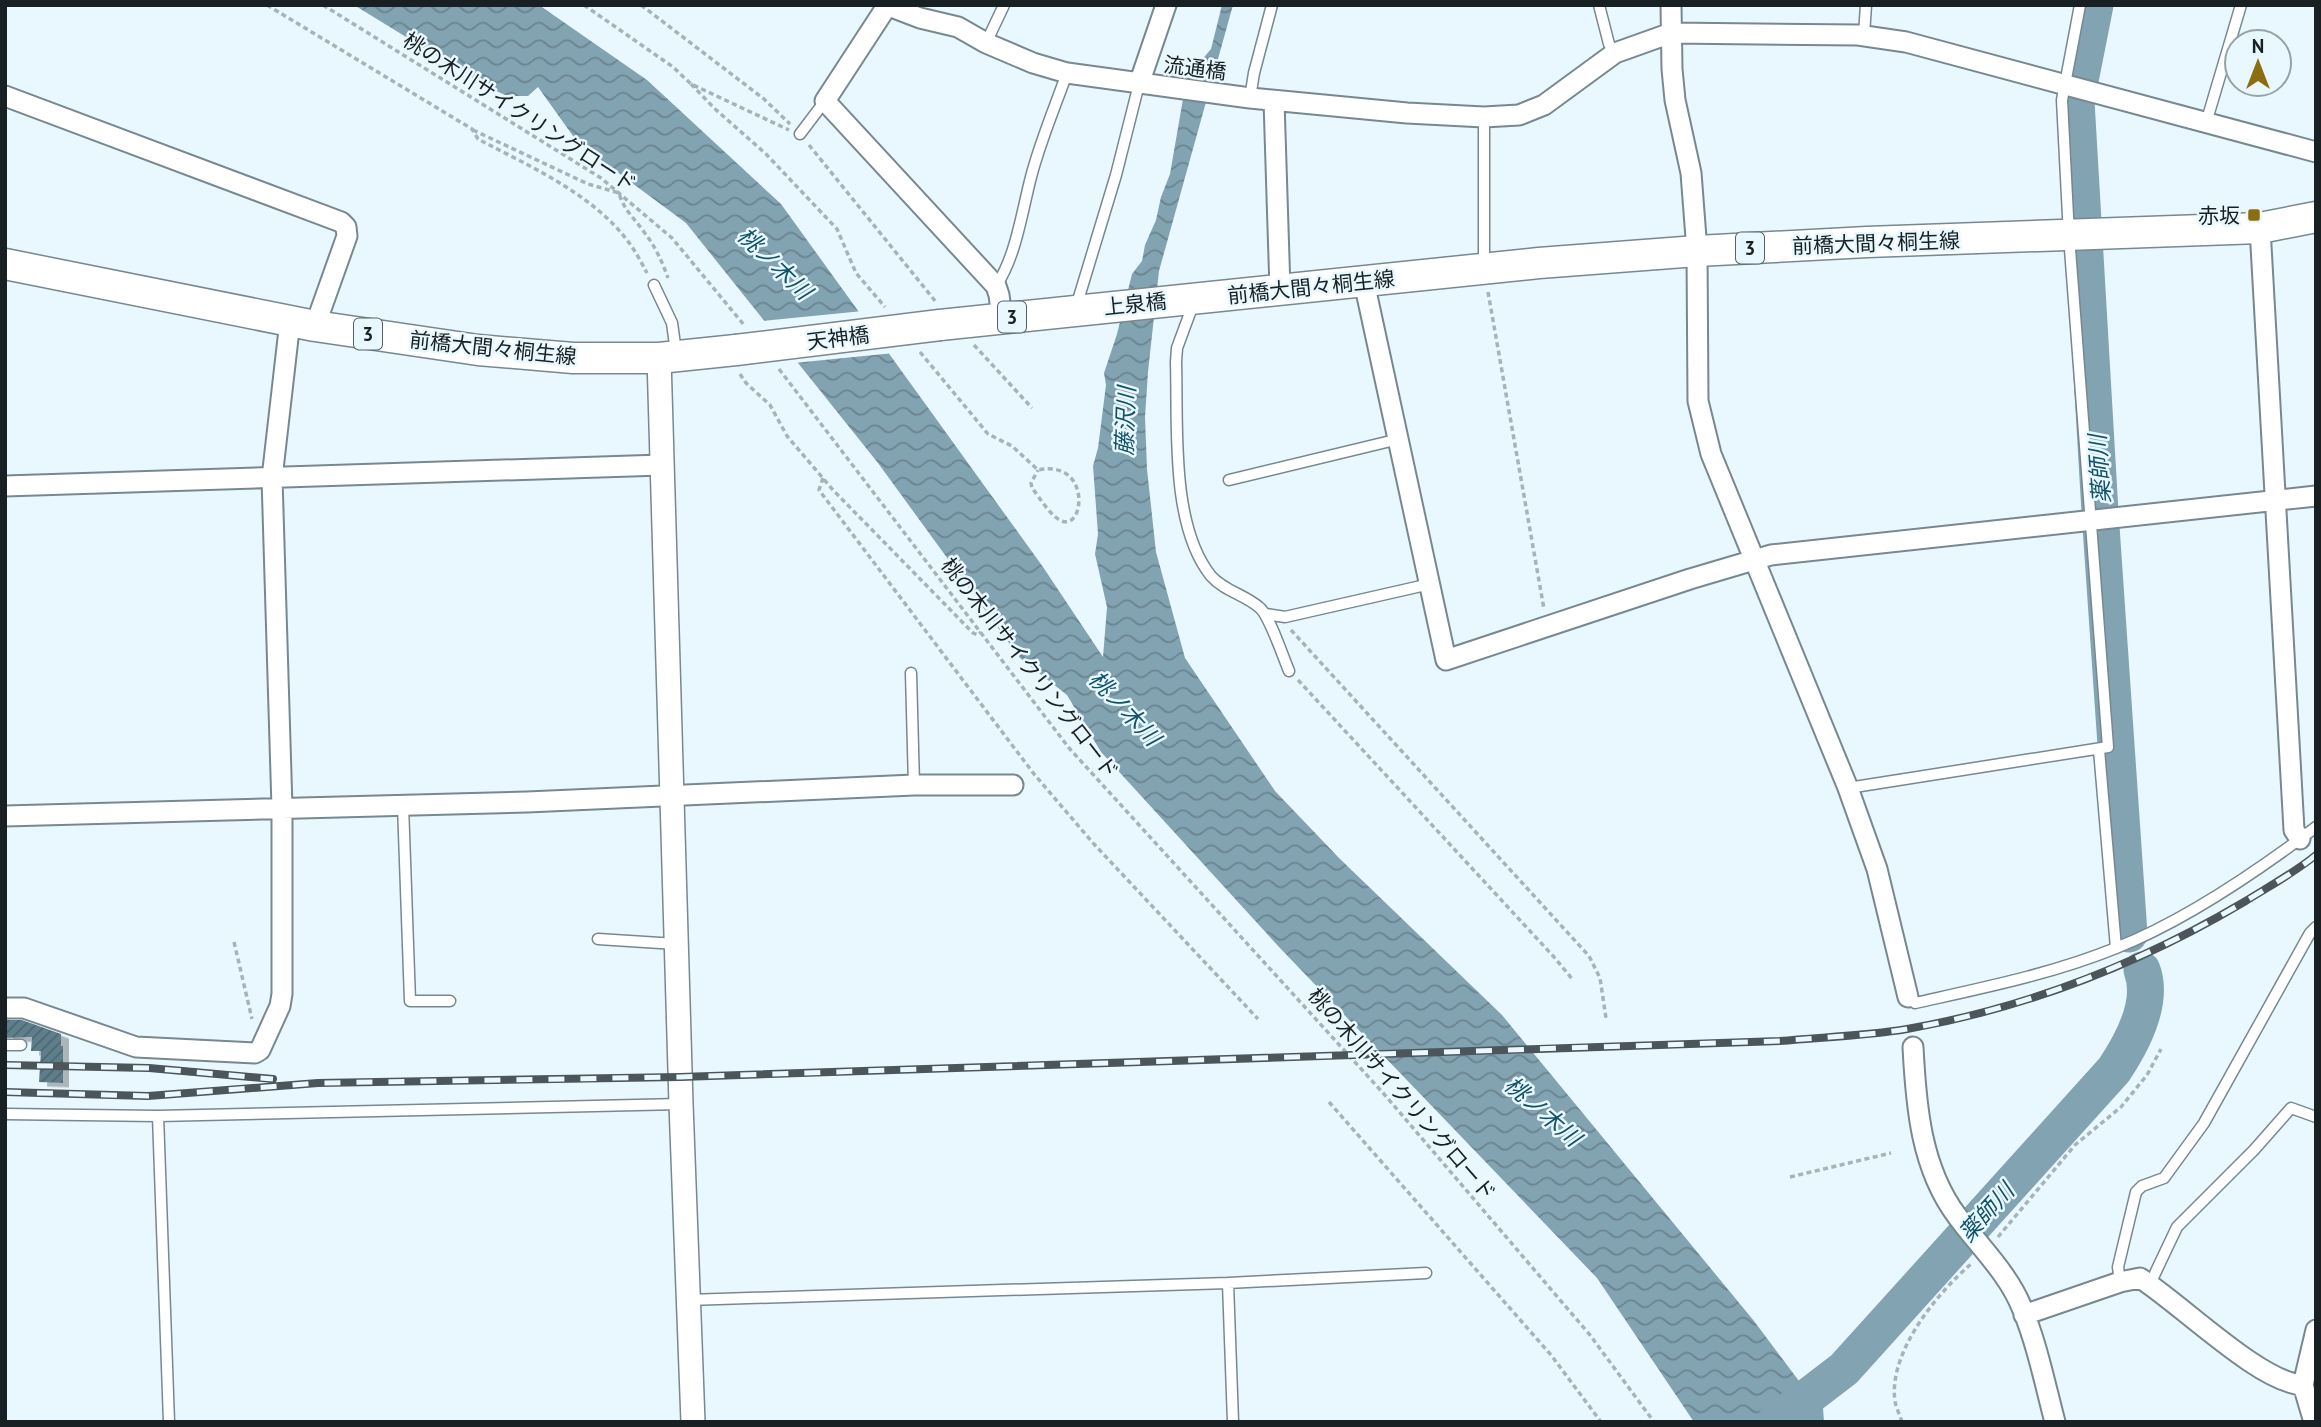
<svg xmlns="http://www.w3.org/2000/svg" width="2321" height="1427" viewBox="0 0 2321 1427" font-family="'PT Sans','Noto Sans JP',sans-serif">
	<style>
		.water { fill: url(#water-waves) }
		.pier { fill: #e9f8fe }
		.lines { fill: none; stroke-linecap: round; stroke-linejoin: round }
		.river { stroke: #82a3b1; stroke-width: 37 }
		.building { fill: url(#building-hatch); filter: url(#shadow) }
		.service-casing { stroke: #778890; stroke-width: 13 }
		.minor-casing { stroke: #778890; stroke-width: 23 }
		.tertiary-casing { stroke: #778890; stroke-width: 26 }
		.primary-casing { stroke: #778890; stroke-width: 33 }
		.path { stroke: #a6b3b8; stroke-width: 3.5; stroke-dasharray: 5 3.5; stroke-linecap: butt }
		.service { stroke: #fff; stroke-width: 10 }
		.minor { stroke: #fff; stroke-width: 19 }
		.tertiary { stroke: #fff; stroke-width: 23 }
		.primary { stroke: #fff; stroke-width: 30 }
		.rail-casing { stroke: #4c5559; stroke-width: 8 }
		.rail { stroke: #e9f8fe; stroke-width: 5; stroke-dasharray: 16; stroke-linecap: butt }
		.primary-bridge-casing { stroke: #778890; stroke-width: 33; stroke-linecap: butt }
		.primary-bridge { stroke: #fff; stroke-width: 30 }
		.poi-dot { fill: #8b6e0f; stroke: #e9f8fe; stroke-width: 2.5 }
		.labels { text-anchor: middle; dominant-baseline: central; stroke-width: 5; stroke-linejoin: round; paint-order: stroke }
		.shield { fill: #e9f8fe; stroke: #576165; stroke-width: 2 }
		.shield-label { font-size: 19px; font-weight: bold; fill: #192023 }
		.street-label { font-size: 21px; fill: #192023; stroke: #e9f8fe }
		.poi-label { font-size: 21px; fill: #192023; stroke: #e9f8fe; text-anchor: end }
		.water-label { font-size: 23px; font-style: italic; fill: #125369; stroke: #e9f8fe }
	</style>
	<defs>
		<pattern id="water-waves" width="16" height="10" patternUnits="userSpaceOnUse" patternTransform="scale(1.75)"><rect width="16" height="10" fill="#82a3b1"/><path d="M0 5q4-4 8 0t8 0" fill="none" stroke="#6a8490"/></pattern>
		<pattern id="building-hatch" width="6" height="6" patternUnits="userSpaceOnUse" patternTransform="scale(1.75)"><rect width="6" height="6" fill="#5e7e8b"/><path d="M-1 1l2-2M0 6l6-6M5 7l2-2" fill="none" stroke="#4d6771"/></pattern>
		<filter id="shadow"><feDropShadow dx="8" dy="4.5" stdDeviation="0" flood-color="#0004"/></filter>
	</defs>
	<rect width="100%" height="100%" fill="#e9f8fe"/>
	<path class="water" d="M354 5H539L647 80 781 204 1043 567 1103 657 1107 607 1095 554 1098 534 1093 466 1098 448 1106 385 1104 373 1117 334 1132 274 1142 261 1145 245 1156 220 1161 197 1170 174 1183 99 1195 68 1211 49 1222 5H1233L1159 271 1148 372 1145 417 1147 469 1156 552 1185 658 1275 791 1339 858 1502 1015 1754 1321 1802 1385 1828 1383 1831 1392 1823 1408 1824 1422H1694L1597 1278 1279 947 1101 752 1067 695 1020 658 878 463 686 223 578 143 538 87 528 96H507L486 86Z"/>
	<path class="pier" d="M863 311 894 353 794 363 761 321Z"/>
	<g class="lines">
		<path class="river" d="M2095 5 2076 101 2100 512 2129 934
			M1775 1422 1844 1369 2114 1070C2132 1043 2154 1002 2142 970"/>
	</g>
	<path class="building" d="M5 1020H22L61 1034V1046H63V1083L39 1082 41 1051H31L32 1037 5 1038Z"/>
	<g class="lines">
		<g class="service-casing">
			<path id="service" d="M1599 5 1609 44 1615 53
				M1864 35 1866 5
				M986 43 1004 5
				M1250 98 1254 73 1272 5
				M2206 123 2241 5
				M800 134 825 101
				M1484 264V117
				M654 285 672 323 676 352
				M996 286C1016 257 1022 211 1031 177 1040 142 1055 107 1067 73
				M1194 302 1177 348 1176 362C1178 425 1170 525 1211 576 1224 591 1246 595 1260 608 1270 617 1283 657 1289 671
				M1076 307 1116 175 1139 84
				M1229 480 1399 439
				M1266 614 1285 617 1430 584
				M911 673 914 785
				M2099 750 2116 948
				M1848 788 2108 747 2069 236 2062 100 2080 5
				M403 805 410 1001H450
				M598 939 676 944
				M1908 997 1915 1003C1982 988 2052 974 2116 948 2182 922 2259 870 2316 827
				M5 1045H21
				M5 1114 158 1116 680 1104
				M158 1116 169 1422
				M2120 1282 2118 1267 2136 1192 2142 1186 2164 1178 2204 1123 2310 933 2316 927
				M1228 1283 1233 1422
				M2150 1284 2177 1227 2254 1150 2291 1108 2316 1117
				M688 1300 1228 1283 1426 1273"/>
		</g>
		<g class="minor-casing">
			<path id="minor" d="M886 5 920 18 958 27 986 43 1033 63 1067 73 1250 98 1407 113 1484 117 1519 115 1544 105 1615 53 1671 33 1858 35 1906 42 2316 152
				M1671 5 1672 69 1675 100 1691 173 1697 251 1698 401 1711 454 1848 788 1877 869 1908 997
				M887 6 825 101 996 286 999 295 1002 318
				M1139 84 1166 5
				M5 96 341 222 346 227 347 236 315 326
				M1274 101 1280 290
				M2260 228 2294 830 2300 839
				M1364 282 1446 660 1690 579 1771 555 2316 496
				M5 486 662 465
				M5 816 527 802 914 785H1013
				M5 1008H24L136 1047 255 1053 260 1050 280 1006 282 994V808L272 478 290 321
				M1913 1047C1916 1106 1921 1168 1957 1216 1979 1246 2008 1273 2022 1308 2037 1344 2045 1384 2055 1422
				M2024 1315 2120 1282 2140 1278C2181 1304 2260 1383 2303 1385
				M2314 1422 2303 1385 2316 1330"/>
		</g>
		<g class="tertiary-casing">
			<path id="tertiary" d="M659 358 681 1104 693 1422"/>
		</g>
		<g class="primary-casing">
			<path id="primary" d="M5 264 315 326 478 350 573 358H659L736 350
				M940 325 1539 263 1697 251 1867 242 2260 228 2316 217"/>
		</g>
		<path class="path" d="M267 5 472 129 478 139C529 166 591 193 627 240 635 250 641 262 647 273
			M323 5 601 178 672 238 744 325
			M584 5 673 67 691 84 789 130
			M641 5 764 99 790 124
			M691 84 714 108 766 154 837 229 856 273 885 307
			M473 130 588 184 619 193C623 209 635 219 644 232 655 246 662 261 668 278
			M809 145 936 302
			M1488 292 1544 609
			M974 345 1032 408
			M920 352 988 434 1012 446 1038 470C1091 459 1085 530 1062 521 1051 517 1040 498 1032 488L1031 483 1038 470
			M779 369 1069 748 1384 1094 1590 1335 1654 1422
			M740 374 746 383 770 405 787 436 833 490 973 633 978 635 981 632
			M823 478 819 490 1034 774 1093 843 1258 1019
			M1291 630 1589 956 1600 978 1606 1018
			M1298 680 1554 957 1573 980
			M234 942 252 1019
			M1329 1102 1551 1355 1601 1422
			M1790 1177 1891 1153
			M1998 1237 2075 1145 2121 1107 2147 1075 2161 1049
			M1902 1422C1900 1415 1896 1408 1895 1401 1888 1353 1937 1293 1971 1264"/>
		<use href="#service" class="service"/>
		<use href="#minor" class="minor"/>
		<use href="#tertiary" class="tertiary"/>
		<use href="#primary" class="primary"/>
		<g class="rail-casing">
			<path id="rail" d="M5 1065 149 1068 273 1079
				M5 1092 148 1096 318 1083 680 1077 1780 1041C1822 1037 1865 1036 1907 1029 2026 1008 2141 963 2244 902 2268 887 2294 873 2316 855"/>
		</g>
		<use href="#rail" class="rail"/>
		<g class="primary-bridge-casing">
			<path id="primary-bridge" d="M736 350 940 325"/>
		</g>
		<use href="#primary-bridge" class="primary-bridge"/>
	</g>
	<rect class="poi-dot" x="2247" y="208" width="14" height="14" rx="3.5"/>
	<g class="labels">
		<g class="shield">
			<rect x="1736" y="232.5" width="28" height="31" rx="5"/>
			<rect x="998" y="301.5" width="28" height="31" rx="5"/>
			<rect x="354" y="318.5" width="28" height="31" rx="5"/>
		</g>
		<g class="shield-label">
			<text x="1750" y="248">3</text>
			<text x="1012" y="317">3</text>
			<text x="368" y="334">3</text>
		</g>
		<g class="street-label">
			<text transform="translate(1195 68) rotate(7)">流通橋</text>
			<text transform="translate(520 112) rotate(33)">桃の木川サイクリングロード</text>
			<text transform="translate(1876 243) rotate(-2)">前橋大間々桐生線</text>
			<text transform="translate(1311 287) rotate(-6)">前橋大間々桐生線</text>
			<text transform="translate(1135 304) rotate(-6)">上泉橋</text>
			<text transform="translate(838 338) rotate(-7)">天神橋</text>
			<text transform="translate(493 348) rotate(6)">前橋大間々桐生線</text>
			<text transform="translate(1030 668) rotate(52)">桃の木川サイクリングロード</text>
			<text transform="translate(1402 1094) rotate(49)">桃の木川サイクリングロード</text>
		</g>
		<g class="poi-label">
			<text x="2240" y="215">赤坂</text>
		</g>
		<g class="water-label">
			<text transform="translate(775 263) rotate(44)">桃ノ木川</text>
			<text transform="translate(1125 421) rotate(-88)">藤沢川</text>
			<text transform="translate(2099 469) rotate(-94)">薬師川</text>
			<text transform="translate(1125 708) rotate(47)">桃ノ木川</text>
			<text transform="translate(1543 1111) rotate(41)">桃ノ木川</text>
			<text transform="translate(1986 1212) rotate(-48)">薬師川</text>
		</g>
	</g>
	<rect width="2321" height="1427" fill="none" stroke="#192023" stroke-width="14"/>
	<g transform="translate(2258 63)"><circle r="33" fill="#e9f8fe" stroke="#96a2a6" stroke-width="2"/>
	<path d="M0-5L12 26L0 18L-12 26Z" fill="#8b6e0f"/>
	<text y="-10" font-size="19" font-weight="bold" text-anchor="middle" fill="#192023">N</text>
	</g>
</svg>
